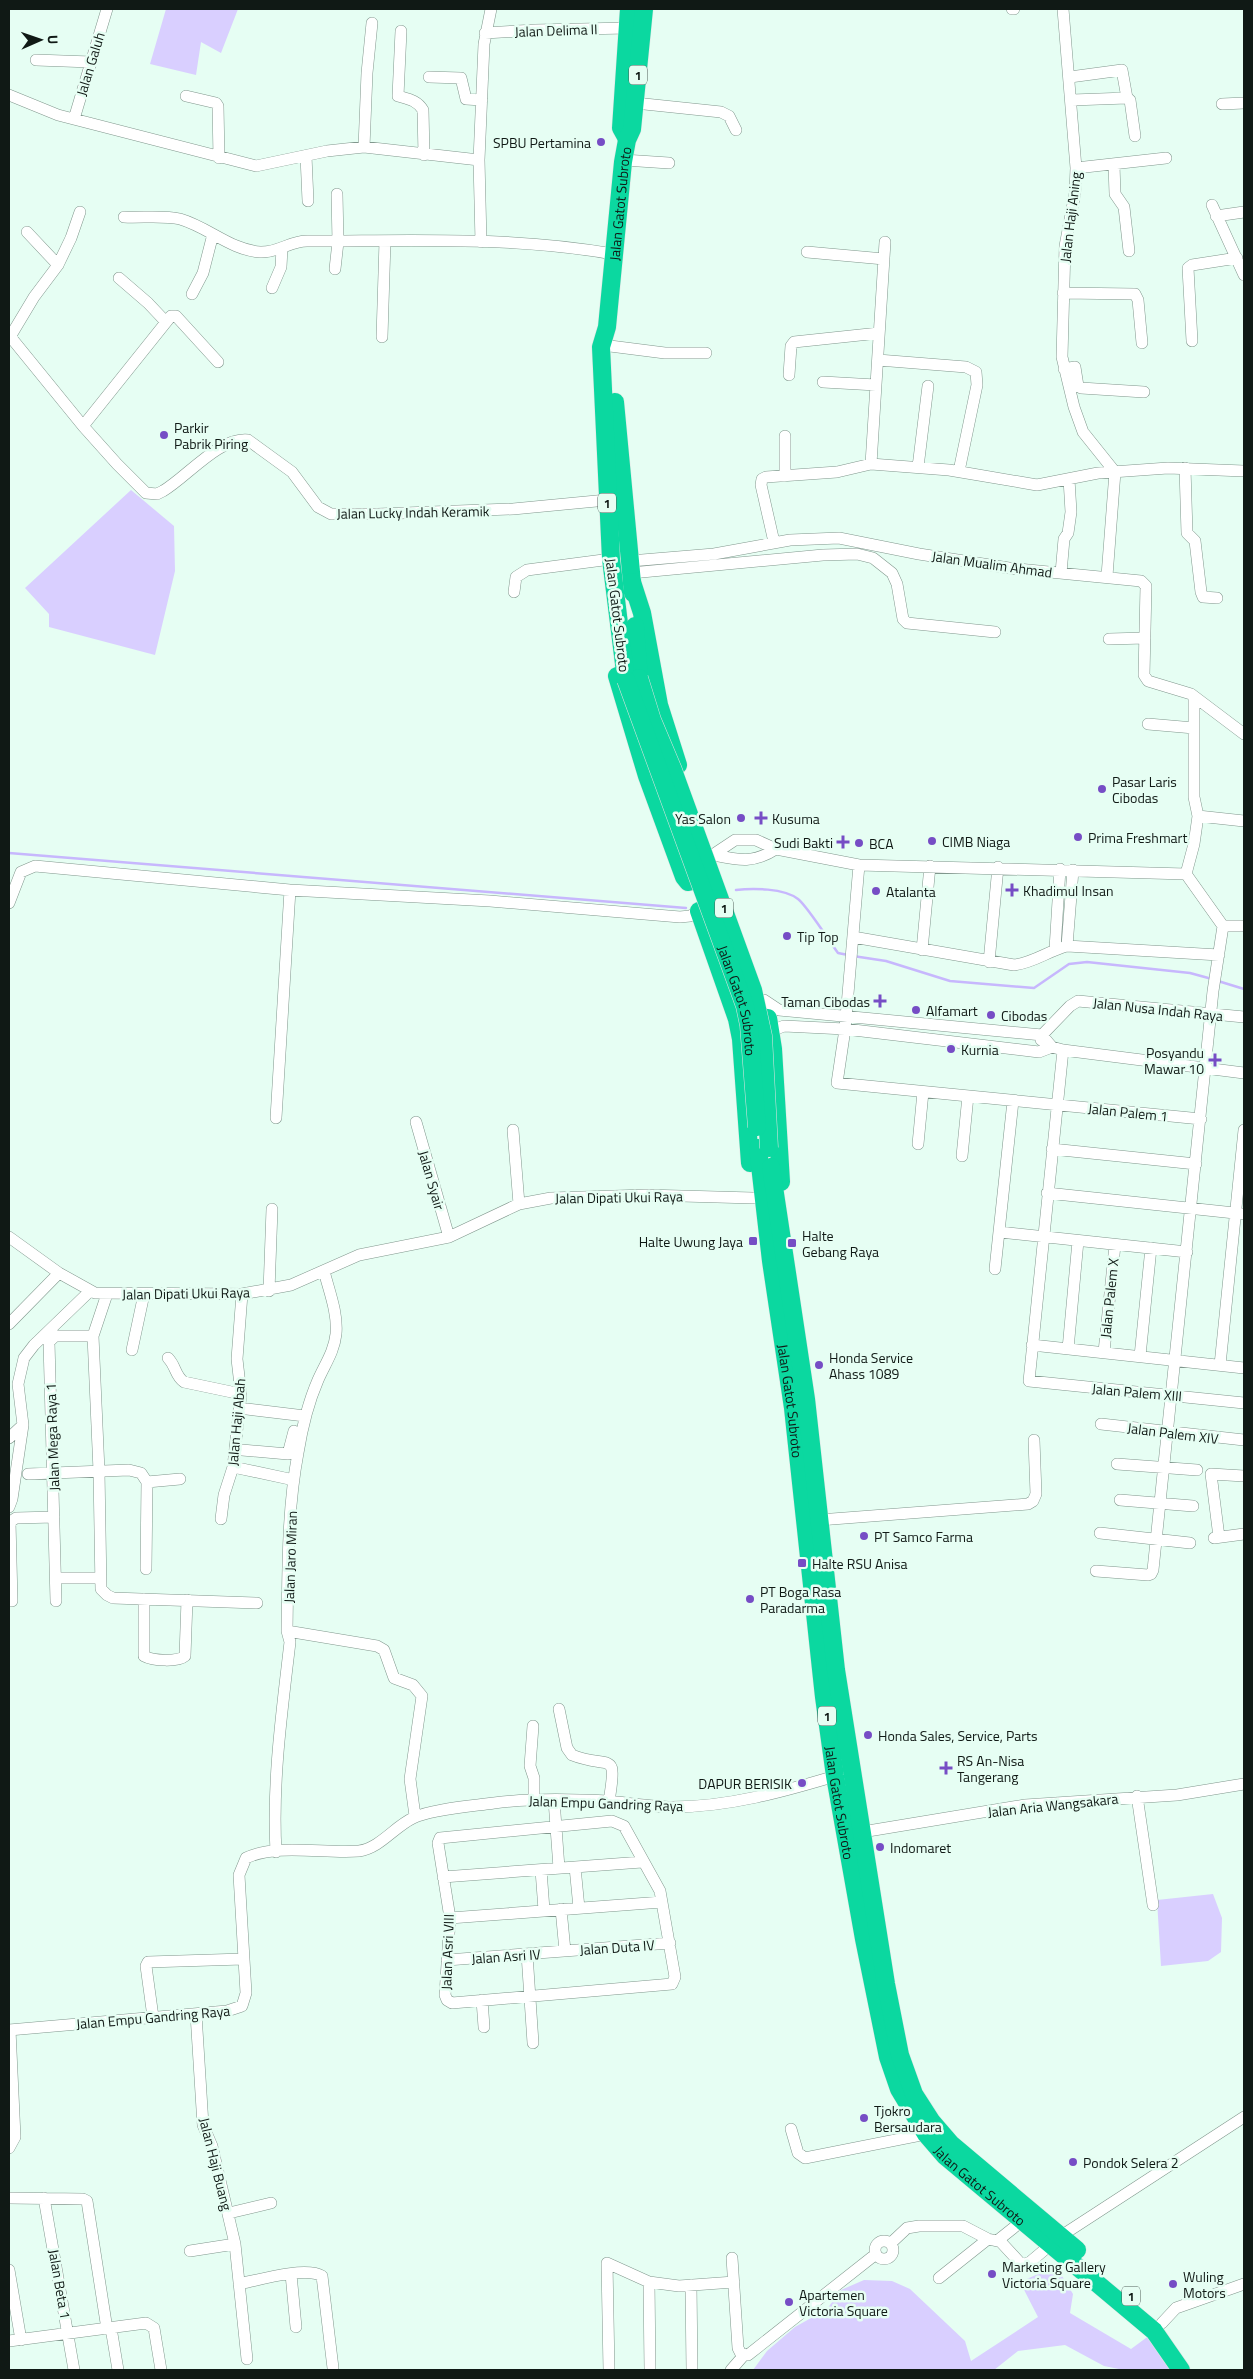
<svg xmlns="http://www.w3.org/2000/svg" width="1253" height="2379" viewBox="0 0 1253 2379" font-family="'Titillium Web',sans-serif">
	<style>
		.green { fill: #d9cfff }
		.lines { fill: none; stroke-linecap: round; stroke-linejoin: round }
		.stream { stroke: #c7b7fd; stroke-width: 2.5 }
		.minor-casing { stroke: #81978d; stroke-width: 12 }
		.highway-casing { stroke: #e2e3e3; stroke-width: 19 }
		.minor { stroke: #fff; stroke-width: 11 }
		.highway { stroke: #0bd8a0; stroke-width: 18 }
		.highway-bridge-casing { stroke: #e2e3e3; stroke-width: 19; stroke-linecap: butt }
		.highway-bridge { stroke: #0bd8a0; stroke-width: 18 }
		.poi-dot { fill: #764dc5; stroke: #e6fef3; stroke-width: 2 }
		.labels { text-anchor: middle; dominant-baseline: central; stroke-width: 5; stroke-linejoin: round; paint-order: stroke }
		.shield { fill: #e6fef3; stroke: #505e58; stroke-width: 1 }
		.shield-label { font-size: 12px; font-weight: bold; fill: #101915 }
		.street-label { font-size: 14px; fill: #101915; stroke: #e6fef3 }
		.poi-label { font-size: 14px; fill: #101915; stroke: #e6fef3; text-anchor: start }
	</style>
	<rect width="100%" height="100%" fill="#e6fef3"/>
	<path class="green" d="M166 9H238L221 53 201 42 196 75 150 64Z
		M131 490 174 526 175 571 155 655 49 627V614L25 588Z
		M1213 1894 1222 1918 1221 1952 1208 1961 1161 1966 1157 1900Z
		M1056 2266 1073 2294 1070 2313 1131 2349 1150 2335 1172 2369 1124 2370 1104 2366 1065 2345 1018 2351 994 2370H753L767 2351 795 2327 827 2309 841 2290 864 2280 892 2281 910 2289 965 2341 971 2361 1038 2317 1020 2282Z"/>
	<g class="lines">
		<path class="stream" d="M9 853 686 908
			M736 890C752 888 784 888 798 899 808 907 829 941 838 953L848 955
			M853 956 886 961 950 981 1034 988 1069 964 1087 962 1190 973 1212 979
			M1218 981 1244 989"/>
		<g class="minor-casing">
			<path id="minor" d="M1012 9H1014
				M1063 9 1076 168 1075 193 1065 246 1062 357 1074 407 1083 432 1115 472
				M401 31 398 96C408 99 417 100 423 110L424 155
				M485 33 535 30 627 28
				M36 60 91 62
				M429 77 461 78 466 99 482 100
				M1070 77 1122 70 1127 98 1130 100 1135 136
				M9 95 58 115 256 166 327 151 364 147 479 160
				M186 96 216 103 218 106 219 158
				M1072 100 1127 98
				M635 103 721 112 729 116 736 130
				M1222 104 1244 103
				M74 119 107 9
				M364 147 367 73 372 23
				M306 156 308 201
				M624 160 669 163
				M1114 165 1115 194 1124 207 1129 251
				M1076 168 1166 158
				M1212 205 1244 275
				M1216 216 1244 212
				M124 217C141 218 163 215 180 219 208 227 231 250 260 252 278 253 290 241 307 241 409 241 513 236 613 254
				M27 232 58 265
				M481 242 479 160 484 44 491 9
				M807 252 884 259
				M335 269 338 242 337 194
				M119 278 148 303 165 321
				M272 288 281 267 282 248
				M1063 293 1135 294 1138 300 1142 343
				M192 294 203 273 213 234
				M9 335 83 426 117 464 146 493 157 494 163 491C187 477 219 437 248 440L292 472 318 507 331 514H378L513 509 607 500
				M10 337 34 297 58 265 71 238 80 212
				M382 337 385 241
				M1192 341 1188 268 1192 265 1237 258
				M610 346 665 353H706
				M878 360 966 367 976 372 977 385 959 471
				M1064 369 1075 367 1078 386 1081 388 1144 392
				M789 375 791 346 794 342 879 333
				M823 382 876 385
				M83 426 171 316H176L218 362
				M785 436V476
				M871 464 885 242
				M918 467 928 386
				M1185 468 1187 533 1195 541 1201 592 1203 597 1217 598
				M774 542 761 485 762 479 766 477 837 472 871 464 949 470 1037 485 1098 473 1168 468 1244 471
				M630 561 714 554 790 540 839 538 919 554 1009 568 1141 581 1146 586 1144 675 1148 681 1191 694 1244 734
				M631 573 823 555 857 554 873 558 892 573 897 584 903 619 907 623 995 632
				M1061 573 1064 539 1068 533 1071 512 1069 479
				M1107 576 1115 472
				M514 592 516 577 527 570 611 559
				M1109 639 1145 638
				M1148 724 1194 728
				M1198 816 1244 821
				M713 855C738 860 753 864 776 849
				M702 862 735 840H756L776 849 859 865 1186 874 1223 926H1244
				M859 865 845 1029 837 1083 1201 1119
				M1186 874 1194 844 1198 816 1194 797V697
				M9 903 21 872 35 866 290 890 490 901 680 917 690 916 699 911 701 907
				M853 937 1014 965C1033 963 1048 951 1067 946L1219 955
				M1067 946 1073 870
				M1055 949 1060 869
				M922 950 930 866
				M989 962 998 867
				M764 1000 779 1010 1042 1035 1052 1047 1063 1050 1244 1073
				M771 1031 784 1026 845 1029 1039 1052 1052 1047
				M1041 1040 1042 1035 1070 1006 1078 1001 1244 1017
				M1063 1050 1029 1381 1244 1403
				M276 1118 290 890
				M416 1122 449 1237
				M513 1130 519 1204
				M918 1144 923 1092
				M1052 1149 1196 1164
				M962 1156 968 1096
				M1047 1193 1244 1214
				M1000 1232 1187 1252
				M9 1237 59 1273 95 1293 242 1294 291 1285 359 1255 449 1237 519 1204 551 1198 646 1195 753 1198
				M995 1269 1013 1101
				M269 1291 272 1209
				M107 1294 93 1336 99 1471 101 1589 107 1595 113 1598 257 1603
				M9 1324 59 1273
				M1032 1345 1244 1368
				M1068 1349 1078 1241
				M132 1350 144 1294
				M1104 1352 1115 1245
				M1140 1356 1151 1248
				M168 1358C176 1366 175 1376 184 1382L241 1394
				M1220 1365 1244 1130
				M247 1409 305 1416
				M1101 1424 1244 1440
				M9 1438 23 1425
				M242 1450 288 1454 294 1431
				M1117 1464 1197 1470
				M233 1467 294 1480
				M28 1474 129 1470 141 1473 147 1482 146 1569
				M147 1482 180 1479
				M1120 1500 1193 1506
				M9 1507 12 1499 23 1425 18 1384 24 1358 34 1345 90 1291
				M221 1519 224 1495 233 1467 241 1394 237 1359 242 1294
				M819 1520 1028 1504 1033 1501 1036 1494 1034 1440
				M1100 1533 1190 1543
				M1219 1537 1211 1474 1244 1476
				M1214 1538 1244 1534
				M1096 1571 1148 1575 1151 1574 1153 1570 1213 991 1223 926
				M56 1578H100
				M144 1599V1656C153 1661 178 1662 185 1656L187 1600
				M12 1601 10 1522 16 1518 54 1517
				M56 1601 49 1342 55 1336H93
				M287 1631 377 1646 384 1650 394 1678 413 1685 422 1696 410 1779 415 1816
				M559 1709 567 1748 572 1755C610 1770 618 1748 609 1801
				M533 1726 530 1766 534 1778V1800
				M1137 1796 1153 1905
				M554 1800 559 1868
				M612 1821 624 1826 660 1891 675 1977 672 1984 452 2003 447 2000 445 1995 450 1918 438 1843 440 1838Z
				M862 1832 1025 1805 1177 1795 1244 1784
				M276 1852C272 1782 282 1711 290 1642L287 1631C288 1572 287 1511 298 1453 302 1428 308 1403 318 1380 325 1364 334 1352 336 1334 338 1313 329 1291 324 1271
				M575 1867 579 1908
				M541 1870 544 1910
				M443 1877 642 1862
				M561 1909 565 1951
				M450 1918 662 1902
				M527 1954 533 2043
				M447 1960 670 1943
				M482 2000 484 2027
				M196 2014 203 2125 212 2146 235 2244 247 2359
				M153 2017 146 1966 148 1962 243 1959
				M9 2030 227 2011 242 2006 246 1993 239 1875 246 1858C277 1843 325 1854 359 1851 380 1848 394 1827 413 1818 431 1809 473 1806 494 1803 531 1798 570 1799 607 1801 628 1803 647 1806 668 1807 726 1808 786 1791 842 1774
				M791 2129 798 2153 805 2158 926 2134
				M9 2148 15 2137 10 2030
				M9 2198 83 2199 87 2201 107 2329
				M44 2198 74 2370
				M229 2213 271 2203
				M999 2240 1022 2265 1030 2262 1061 2236 1244 2117
				M875 2250a9 9 0 1 1 18 0a9 9 0 1 1-18 0Z
				M891 2243 907 2228 919 2226H963L988 2239 997 2241 1022 2221
				M190 2251 235 2244
				M732 2258 738 2348 741 2354 748 2355 876 2254
				M9 2270 21 2340
				M291 2274 296 2327
				M939 2278 988 2239
				M649 2282 650 2370
				M239 2284C258 2280 306 2266 322 2276L333 2368
				M691 2285 692 2370
				M1162 2323 1176 2308 1244 2284
				M111 2328 118 2370
				M9 2341 146 2323 154 2328 161 2370
				M609 2370 607 2263 649 2282 679 2286 734 2282
				M731 2370 744 2355"/>
		</g>
		<g class="highway-casing">
			<g id="highway">
				<path d="M626 137 621 128 629 9"/>
				<path d="M615 402 633 593"/>
				<path d="M632 582 642 613 659 705 678 765"/>
				<path d="M635 626 639 678"/>
				<path d="M617 676 647 776 684 877 688 882 701 879"/>
				<path id="s1" d="M626 680 611 559 601 347 607 327 623 162 627 140 632 129 644 9"/>
				<path d="M699 911 737 1019 741 1039 750 1163"/>
				<path d="M768 1018 773 1049 781 1182"/>
				<path id="s2" d="M758 1148 771 1261 793 1408 824 1697 835 1776 864 1939 888 2057 899 2089 926 2134 945 2156 1154 2331 1181 2370"/>
				<path d="M771 1167 806 1399 836 1670 886 1984 900 2055 914 2094 932 2122 951 2144 1077 2250"/>
			</g>
		</g>
		<use href="#minor" class="minor"/>
		<use href="#highway" class="highway"/>
		<g class="highway-bridge-casing">
			<g id="highway-bridge">
				<path d="M639 678 652 720 673 770 753 990 763 1036 769 1148"/>
				<path id="s3" d="M626 680 745 1006 749 1025 757 1127"/>
			</g>
		</g>
		<use href="#highway-bridge" class="highway-bridge"/>
	</g>
	<g class="poi-dot">
		<circle cx="601" cy="142" r="5"/>
		<circle cx="164" cy="435" r="5"/>
		<circle cx="1102" cy="789" r="5"/>
		<circle cx="741" cy="818" r="5"/>
		<path d="M758.5 810.5h5v5h5v5h-5v5h-5v-5h-5v-5h5z"/>
		<circle cx="1078" cy="837" r="5"/>
		<circle cx="932" cy="841" r="5"/>
		<path d="M840.5 834.5h5v5h5v5h-5v5h-5v-5h-5v-5h5z"/>
		<circle cx="859" cy="843" r="5"/>
		<path d="M1009.5 882.5h5v5h5v5h-5v5h-5v-5h-5v-5h5z"/>
		<circle cx="876" cy="891" r="5"/>
		<circle cx="787" cy="936" r="5"/>
		<path d="M877.5 993.5h5v5h5v5h-5v5h-5v-5h-5v-5h5z"/>
		<circle cx="916" cy="1010" r="5"/>
		<circle cx="991" cy="1015" r="5"/>
		<circle cx="951" cy="1049" r="5"/>
		<path d="M1212.5 1052.5h5v5h5v5h-5v5h-5v-5h-5v-5h5z"/>
		<rect x="748" y="1236" width="10" height="10" rx="2.5"/>
		<rect x="787" y="1238" width="10" height="10" rx="2.5"/>
		<circle cx="819" cy="1365" r="5"/>
		<circle cx="864" cy="1536" r="5"/>
		<rect x="797" y="1558" width="10" height="10" rx="2.5"/>
		<circle cx="750" cy="1599" r="5"/>
		<circle cx="868" cy="1735" r="5"/>
		<path d="M943.5 1760.5h5v5h5v5h-5v5h-5v-5h-5v-5h5z"/>
		<circle cx="802" cy="1783" r="5"/>
		<circle cx="880" cy="1847" r="5"/>
		<circle cx="864" cy="2118" r="5"/>
		<circle cx="1073" cy="2162" r="5"/>
		<circle cx="992" cy="2274" r="5"/>
		<circle cx="1173" cy="2284" r="5"/>
		<circle cx="789" cy="2302" r="5"/>
	</g>
	<g class="labels">
		<g class="shield">
			<rect x="629" y="65.5" width="18" height="19" rx="4"/>
			<rect x="598" y="493.5" width="18" height="19" rx="4"/>
			<rect x="715" y="898.5" width="18" height="19" rx="4"/>
			<rect x="818" y="1706.5" width="18" height="19" rx="4"/>
			<rect x="1122" y="2286.5" width="18" height="19" rx="4"/>
		</g>
		<g class="shield-label">
			<text x="638" y="75">1</text>
			<text x="607" y="503">1</text>
			<text x="724" y="908">1</text>
			<text x="827" y="1716">1</text>
			<text x="1131" y="2296">1</text>
		</g>
		<g class="street-label">
			<text transform="translate(556 30) rotate(-2)">Jalan Delima II</text>
			<text transform="translate(90 64) rotate(-73)">Jalan Galuh</text>
			<text stroke="none"><textPath href="#s1" startOffset="479">Jalan Gatot Subroto</textPath></text>
			<text transform="translate(1070 217) rotate(-83)">Jalan Haji Aning</text>
			<text transform="translate(413 512) rotate(-1)">Jalan Lucky Indah Keramik</text>
			<text transform="translate(992 564) rotate(8)">Jalan Mualim Ahmad</text>
			<text transform="translate(618 615) rotate(83)">Jalan Gatot Subroto</text>
			<text stroke="none"><textPath href="#s3" startOffset="340">Jalan Gatot Subroto</textPath></text>
			<text transform="translate(1158 1009) rotate(6)">Jalan Nusa Indah Raya</text>
			<text transform="translate(1128 1112) rotate(6)">Jalan Palem 1</text>
			<text transform="translate(432 1180) rotate(74)">Jalan Syair</text>
			<text transform="translate(619 1197) rotate(-1)">Jalan Dipati Ukui Raya</text>
			<text transform="translate(186 1293) rotate(-1)">Jalan Dipati Ukui Raya</text>
			<text transform="translate(1109 1298) rotate(-84)">Jalan Palem X</text>
			<text transform="translate(1137 1392) rotate(5)">Jalan Palem XIII</text>
			<text stroke="none"><textPath href="#s2" startOffset="255">Jalan Gatot Subroto</textPath></text>
			<text transform="translate(236 1422) rotate(-85)">Jalan Haji Abah</text>
			<text transform="translate(1173 1433) rotate(7)">Jalan Palem XIV</text>
			<text transform="translate(52 1437) rotate(-92)">Jalan Mega Raya 1</text>
			<text transform="translate(290 1557) rotate(-88)">Jalan Jaro Miran</text>
			<text stroke="none"><textPath href="#s2" startOffset="660">Jalan Gatot Subroto</textPath></text>
			<text transform="translate(606 1803) rotate(2)">Jalan Empu Gandring Raya</text>
			<text transform="translate(1053 1805) rotate(-6)">Jalan Aria Wangsakara</text>
			<text transform="translate(617 1947) rotate(-4)">Jalan Duta IV</text>
			<text transform="translate(447 1952) rotate(-88)">Jalan Asri VIII</text>
			<text transform="translate(506 1956) rotate(-4)">Jalan Asri IV</text>
			<text transform="translate(153 2017) rotate(-5)">Jalan Empu Gandring Raya</text>
			<text transform="translate(216 2164) rotate(76)">Jalan Haji Buang</text>
			<text stroke="none"><textPath href="#s2" startOffset="1080">Jalan Gatot Subroto</textPath></text>
			<text transform="translate(60 2284) rotate(80)">Jalan Beta 1</text>
		</g>
		<g class="poi-label">
			<text x="591" y="142" text-anchor="end">SPBU Pertamina</text>
			<text x="174" y="427">Parkir<tspan x="174" dy="16">Pabrik Piring</tspan></text>
			<text x="1112" y="781">Pasar Laris<tspan x="1112" dy="16">Cibodas</tspan></text>
			<text x="731" y="818" text-anchor="end">Yas Salon</text>
			<text x="772" y="818">Kusuma</text>
			<text x="1088" y="837">Prima Freshmart</text>
			<text x="942" y="841">CIMB Niaga</text>
			<text x="833" y="842" text-anchor="end">Sudi Bakti</text>
			<text x="869" y="843">BCA</text>
			<text x="1023" y="890">Khadimul Insan</text>
			<text x="886" y="891">Atalanta</text>
			<text x="797" y="936">Tip Top</text>
			<text x="870" y="1001" text-anchor="end">Taman Cibodas</text>
			<text x="926" y="1010">Alfamart</text>
			<text x="1001" y="1015">Cibodas</text>
			<text x="961" y="1049">Kurnia</text>
			<text x="1204" y="1052" text-anchor="end">Posyandu<tspan x="1204" dy="16">Mawar 10</tspan></text>
			<text x="802" y="1235">Halte<tspan x="802" dy="16">Gebang Raya</tspan></text>
			<text x="743" y="1241" text-anchor="end">Halte Uwung Jaya</text>
			<text x="829" y="1357">Honda Service<tspan x="829" dy="16">Ahass 1089</tspan></text>
			<text x="874" y="1536">PT Samco Farma</text>
			<text x="812" y="1563">Halte RSU Anisa</text>
			<text x="760" y="1591">PT Boga Rasa<tspan x="760" dy="16">Paradarma</tspan></text>
			<text x="878" y="1735">Honda Sales, Service, Parts</text>
			<text x="957" y="1760">RS An-Nisa<tspan x="957" dy="16">Tangerang</tspan></text>
			<text x="792" y="1783" text-anchor="end">DAPUR BERISIK</text>
			<text x="890" y="1847">Indomaret</text>
			<text x="874" y="2110">Tjokro<tspan x="874" dy="16">Bersaudara</tspan></text>
			<text x="1083" y="2162">Pondok Selera 2</text>
			<text x="1002" y="2266">Marketing Gallery<tspan x="1002" dy="16">Victoria Square</tspan></text>
			<text x="1183" y="2276">Wuling<tspan x="1183" dy="16">Motors</tspan></text>
			<text x="799" y="2294">Apartemen<tspan x="799" dy="16">Victoria Square</tspan></text>
		</g>
	</g>
	<rect width="1253" height="2379" fill="none" stroke="#101915" stroke-width="20"/>
	<g transform="translate(40 40) rotate(88)" stroke="#e6fef3" stroke-width="4" paint-order="stroke">
	<path d="M0-4L9 19L0 12L-9 19Z" fill="#101915"/>
	<text y="-8" font-size="14" font-weight="bold" text-anchor="middle" fill="#101915">U</text>
	</g>
</svg>
